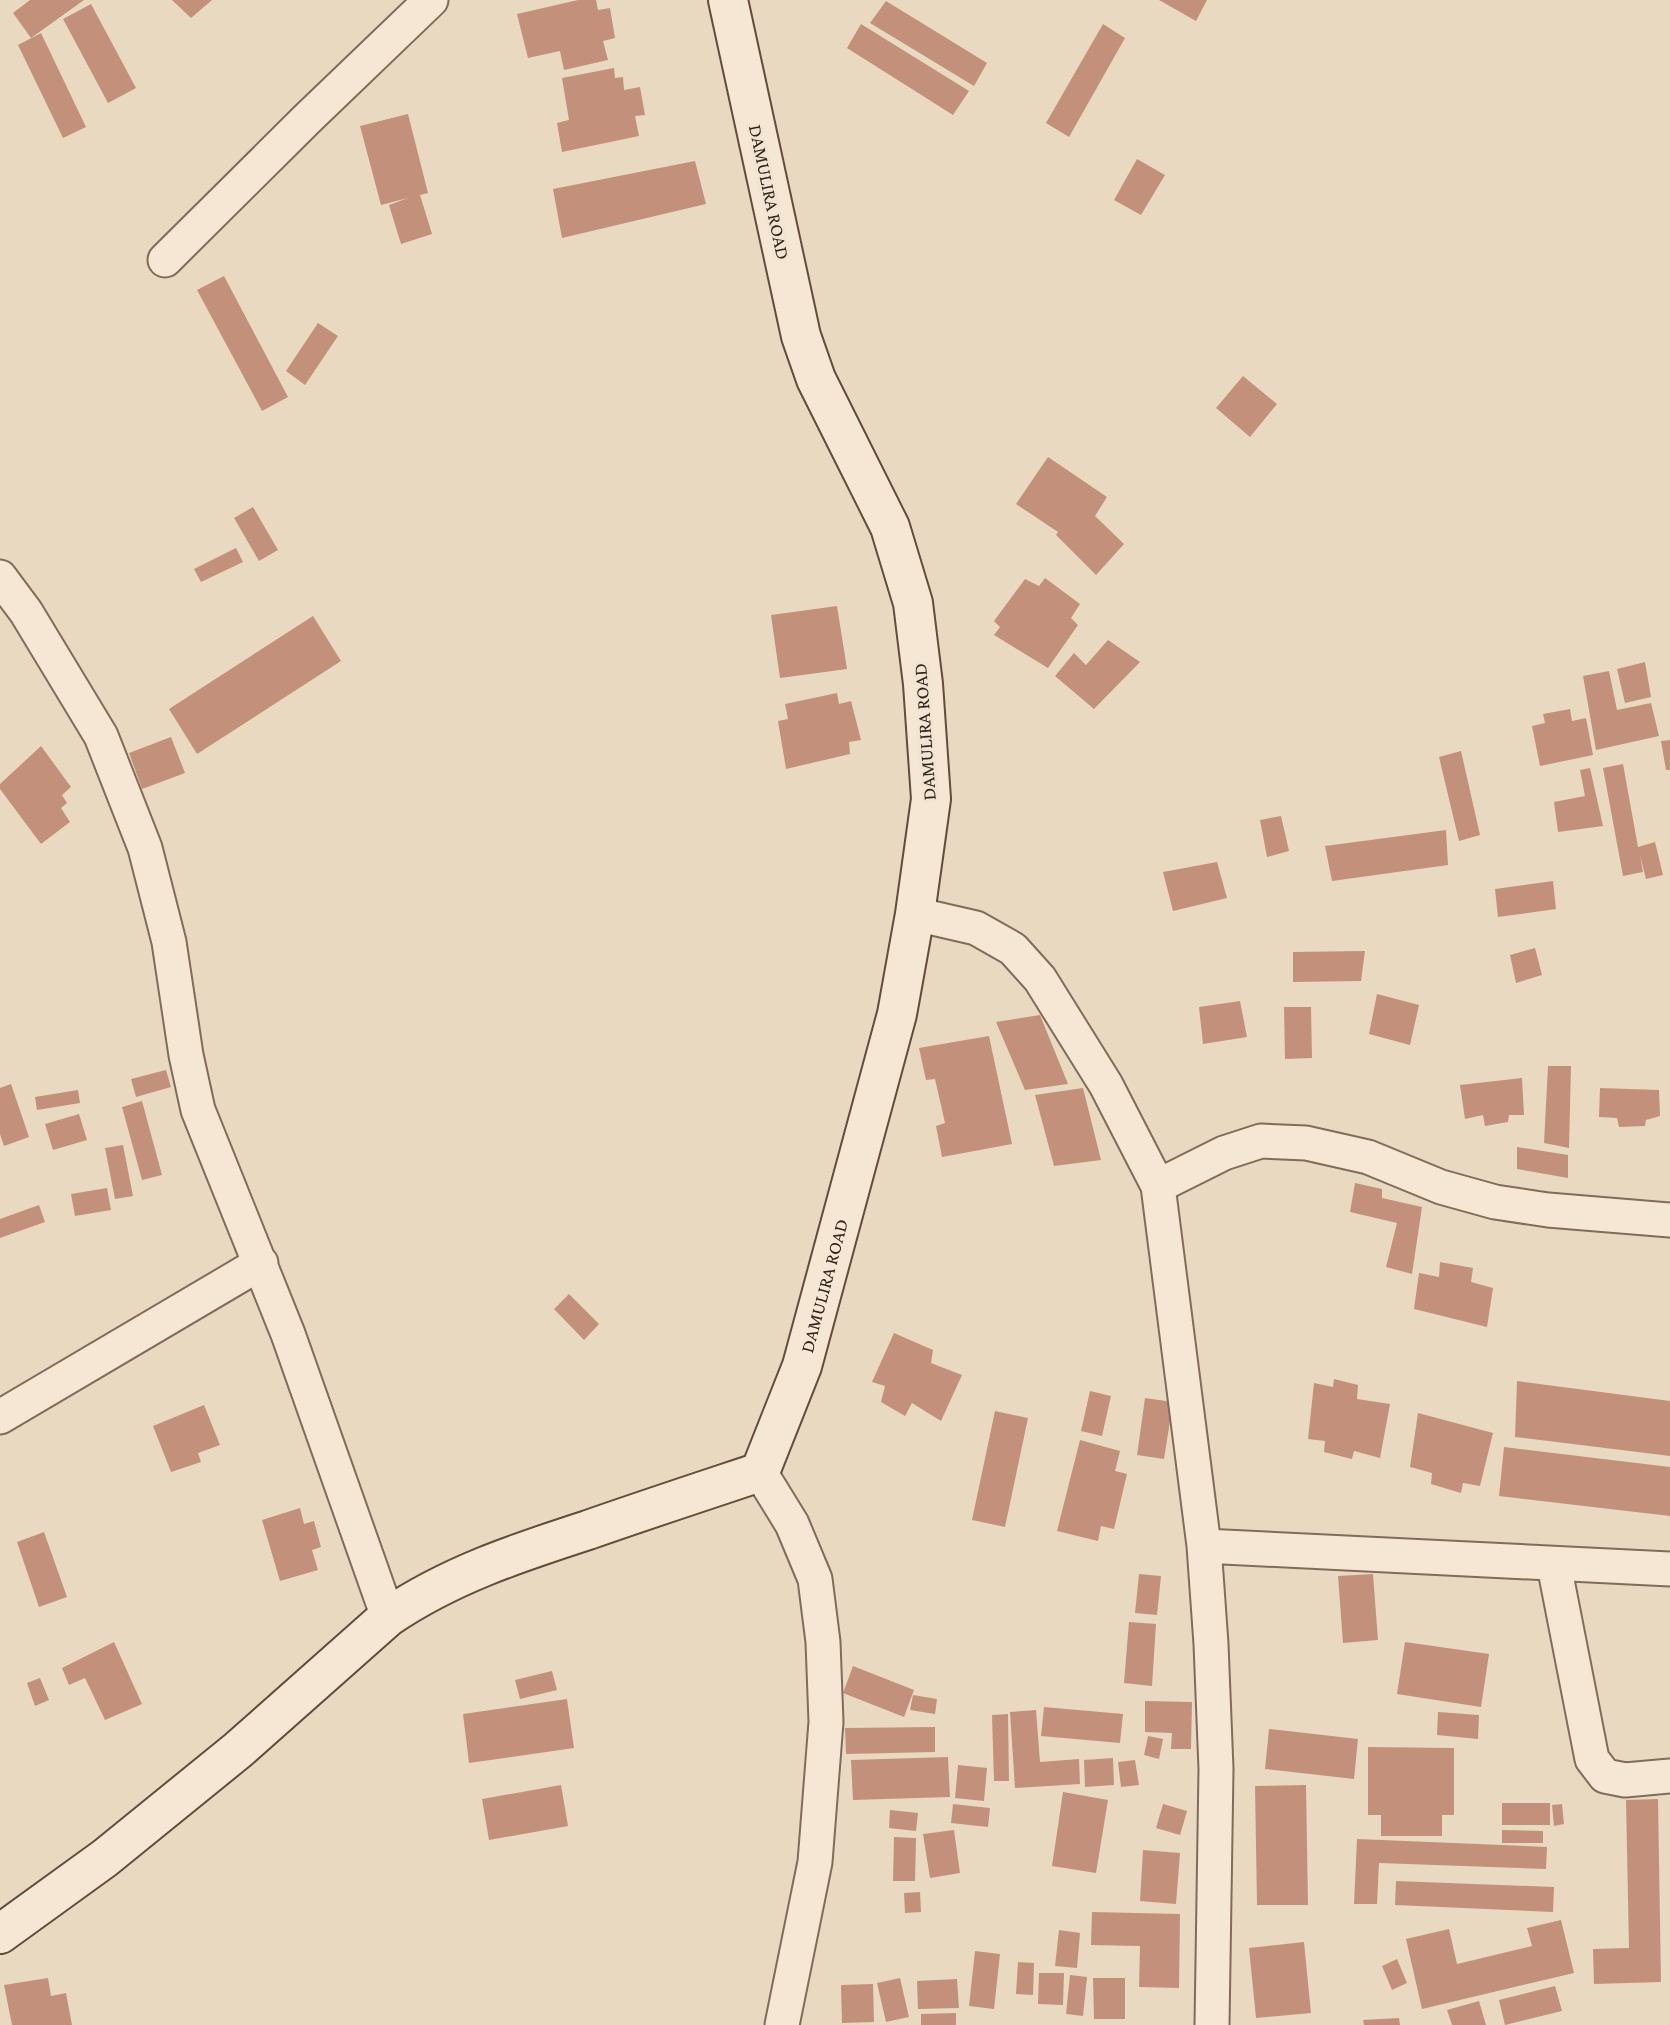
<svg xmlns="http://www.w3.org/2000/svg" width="1670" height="2025" viewBox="0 0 1670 2025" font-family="'Crimson Pro',serif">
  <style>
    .building { fill: #c3917b }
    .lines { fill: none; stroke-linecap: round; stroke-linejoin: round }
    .street-casing { stroke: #816b5b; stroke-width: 37 }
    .secondary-casing { stroke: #624c3e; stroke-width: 42 }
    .street { stroke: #f5e7d3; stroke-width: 33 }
    .secondary { stroke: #f5e7d3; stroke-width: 38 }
    .labels { text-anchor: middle; stroke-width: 6; stroke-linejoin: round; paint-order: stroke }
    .street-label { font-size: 19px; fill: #32251d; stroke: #f1e4d0 }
  </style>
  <rect width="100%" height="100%" fill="#e9d9c1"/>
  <path class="building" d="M 30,0 L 84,0 L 31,38 L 13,13 Z
    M 172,0 L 212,0 L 191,18 Z
    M 578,0 L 596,0 L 598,10 L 610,8 L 615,38 L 603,41 L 608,60 L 564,70 L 560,51 L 528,58 L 517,14 Z
    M 1159,0 L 1207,0 L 1196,21 Z
    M 886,1 L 987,63 L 974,86 L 870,23 Z
    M 91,4 L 136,88 L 108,103 L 63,19 Z
    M 861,24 L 969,91 L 953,115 L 847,48 Z
    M 1103,24 L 1125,38 L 1069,137 L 1046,123 Z
    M 41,33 L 86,127 L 63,138 L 18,45 Z
    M 614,68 L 615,78 L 623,77 L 624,90 L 640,87 L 645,115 L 635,116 L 639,136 L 562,152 L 557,123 L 569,120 L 562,78 Z
    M 408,114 L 428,193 L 420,195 L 432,234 L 401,244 L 389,205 L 408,198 L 381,205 L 360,126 Z
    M 1137,159 L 1165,175 L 1141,215 L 1114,200 Z
    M 695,161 L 706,204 L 562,238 L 553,189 Z
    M 224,276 L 288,397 L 262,411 L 197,290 Z
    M 318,323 L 338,336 L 305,385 L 286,371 Z
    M 1243,376 L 1277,404 L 1250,437 L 1216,408 Z
    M 1048,457 L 1107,497 L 1095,516 L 1124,544 L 1096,575 L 1056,535 L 1058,532 L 1016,504 Z
    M 253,507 L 278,550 L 259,561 L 234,518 Z
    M 236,548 L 243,562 L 201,582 L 194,569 Z
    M 1045,578 L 1080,604 L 1071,618 L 1078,625 L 1048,668 L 994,635 L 1000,627 L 994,621 L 1025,579 L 1039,586 Z
    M 837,606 L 847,669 L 780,678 L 771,615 Z
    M 313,616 L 341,661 L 197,754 L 169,709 Z
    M 1108,640 L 1140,662 L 1094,709 L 1055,676 L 1074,653 L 1086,665 Z
    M 1645,662 L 1651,697 L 1625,703 L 1617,669 Z
    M 1609,671 L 1617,710 L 1651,703 L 1659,736 L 1596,750 L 1583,676 Z
    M 837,693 L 839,704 L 851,701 L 861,740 L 849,742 L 850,754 L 786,769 L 778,721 L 788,719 L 785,704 Z
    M 1570,709 L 1572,721 L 1586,718 L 1593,755 L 1540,766 L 1532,726 L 1545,723 L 1543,714 Z
    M 171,737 L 185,773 L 142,789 L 129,753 Z
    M 1670,740 L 1670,770 L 1666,770 L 1661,741 Z
    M 41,746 L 71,787 L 62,795 L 67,803 L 61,808 L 70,822 L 41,844 L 0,789 L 0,784 Z
    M 1461,751 L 1480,835 L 1459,841 L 1439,757 Z
    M 1623,764 L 1638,847 L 1655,842 L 1663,875 L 1646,879 L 1640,855 L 1643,872 L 1623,876 L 1603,768 Z
    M 1590,768 L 1603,826 L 1558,832 L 1554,802 L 1585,796 L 1580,770 Z
    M 1281,816 L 1289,851 L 1267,857 L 1260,820 Z
    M 1446,830 L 1448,865 L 1332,881 L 1325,846 Z
    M 1217,862 L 1227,898 L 1173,911 L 1163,872 Z
    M 1553,881 L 1556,909 L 1498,917 L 1495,889 Z
    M 1535,948 L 1542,975 L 1516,983 L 1510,955 Z
    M 1365,951 L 1361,981 L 1293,982 L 1293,952 Z
    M 1377,994 L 1419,1005 L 1410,1045 L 1369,1034 Z
    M 1240,1001 L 1247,1037 L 1203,1044 L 1199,1007 Z
    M 1284,1007 L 1311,1007 L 1312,1058 L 1285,1059 Z
    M 1040,1015 L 1068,1084 L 1025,1090 L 996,1022 Z
    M 989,1036 L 1012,1144 L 942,1157 L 936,1126 L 945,1123 L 935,1079 L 926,1080 L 919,1048 Z
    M 1548,1066 L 1571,1066 L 1569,1148 L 1544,1143 Z
    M 166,1070 L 171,1087 L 136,1097 L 131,1079 Z
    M 1522,1078 L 1524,1115 L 1509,1115 L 1508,1122 L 1485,1126 L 1483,1115 L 1465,1119 L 1460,1085 Z
    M 11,1084 L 29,1137 L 4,1146 L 0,1134 L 0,1088 Z
    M 1083,1088 L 1101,1160 L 1054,1166 L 1035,1095 Z
    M 1600,1088 L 1659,1090 L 1660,1116 L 1646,1120 L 1645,1126 L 1619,1127 L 1617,1118 L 1599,1117 Z
    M 78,1090 L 80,1103 L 37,1110 L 35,1097 Z
    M 142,1101 L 162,1175 L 142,1180 L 122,1107 Z
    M 79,1114 L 87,1140 L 53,1150 L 45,1124 Z
    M 123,1145 L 133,1196 L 115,1199 L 105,1148 Z
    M 1517,1147 L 1568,1155 L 1568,1178 L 1517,1169 Z
    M 1355,1183 L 1382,1189 L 1382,1198 L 1422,1207 L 1412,1274 L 1386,1267 L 1397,1223 L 1350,1212 Z
    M 107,1188 L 111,1210 L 75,1216 L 71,1194 Z
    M 39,1205 L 45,1222 L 0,1238 L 0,1219 Z
    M 1440,1262 L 1473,1268 L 1471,1282 L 1493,1288 L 1487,1327 L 1414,1309 L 1419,1273 L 1439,1277 Z
    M 569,1294 L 599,1324 L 584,1340 L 554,1309 Z
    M 894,1333 L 933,1350 L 931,1363 L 962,1375 L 941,1421 L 912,1403 L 905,1416 L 881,1402 L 885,1386 L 872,1382 Z
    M 1334,1379 L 1358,1385 L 1357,1399 L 1390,1404 L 1380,1458 L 1354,1451 L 1352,1459 L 1324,1452 L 1325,1441 L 1308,1439 L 1314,1383 L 1333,1387 Z
    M 1517,1381 L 1670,1401 L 1670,1456 L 1515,1437 Z
    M 1090,1391 L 1111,1396 L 1102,1436 L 1081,1431 Z
    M 1145,1398 L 1173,1402 L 1164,1459 L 1137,1455 Z
    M 204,1405 L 220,1445 L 198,1453 L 201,1462 L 171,1472 L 153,1426 Z
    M 995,1411 L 1028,1418 L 1005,1527 L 972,1520 Z
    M 1418,1413 L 1493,1433 L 1480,1486 L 1463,1483 L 1461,1493 L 1431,1484 L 1432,1473 L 1410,1467 Z
    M 1080,1440 L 1120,1451 L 1115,1471 L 1127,1474 L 1114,1529 L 1101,1526 L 1098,1541 L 1057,1531 Z
    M 1504,1447 L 1670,1467 L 1670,1516 L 1499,1496 Z
    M 300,1508 L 304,1524 L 314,1521 L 321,1547 L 312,1550 L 318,1570 L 280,1581 L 262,1520 Z
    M 44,1532 L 67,1597 L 39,1607 L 17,1542 Z
    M 1139,1574 L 1161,1576 L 1157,1615 L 1135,1613 Z
    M 1373,1574 L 1378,1640 L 1343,1643 L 1338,1576 Z
    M 1129,1622 L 1156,1624 L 1152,1686 L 1124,1683 Z
    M 114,1642 L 142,1704 L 105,1720 L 85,1678 L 69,1685 L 62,1668 Z
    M 1405,1642 L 1489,1654 L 1481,1707 L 1397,1694 Z
    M 853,1666 L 914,1690 L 904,1717 L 843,1693 Z
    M 552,1671 L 557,1690 L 520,1699 L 515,1680 Z
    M 40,1678 L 49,1700 L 35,1706 L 27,1683 Z
    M 913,1695 L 937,1699 L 935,1714 L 910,1710 Z
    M 567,1699 L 574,1748 L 469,1763 L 463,1714 Z
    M 1145,1701 L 1192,1702 L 1191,1749 L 1171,1749 L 1172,1733 L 1145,1732 Z
    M 1044,1707 L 1123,1714 L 1120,1743 L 1041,1736 Z
    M 1036,1710 L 1040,1762 L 1079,1759 L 1080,1784 L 1015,1788 L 1010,1712 Z
    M 1438,1712 L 1479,1715 L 1478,1739 L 1437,1735 Z
    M 1008,1714 L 1009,1781 L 994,1781 L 992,1715 Z
    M 935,1727 L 935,1752 L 846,1754 L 845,1728 Z
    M 1269,1729 L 1358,1739 L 1354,1779 L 1265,1769 Z
    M 1148,1736 L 1163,1739 L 1159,1759 L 1144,1755 Z
    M 1368,1747 L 1454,1748 L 1454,1815 L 1442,1815 L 1442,1836 L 1381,1836 L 1381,1815 L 1368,1815 Z
    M 948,1757 L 950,1797 L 853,1800 L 851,1760 Z
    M 1113,1758 L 1114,1785 L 1085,1787 L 1084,1760 Z
    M 1135,1760 L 1139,1785 L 1121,1787 L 1118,1762 Z
    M 958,1765 L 987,1768 L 984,1801 L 955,1798 Z
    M 561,1785 L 568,1826 L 489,1840 L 482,1799 Z
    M 1306,1785 L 1308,1905 L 1257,1905 L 1255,1786 Z
    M 1063,1792 L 1108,1800 L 1096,1873 L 1052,1866 Z
    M 1658,1799 L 1661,1982 L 1594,1984 L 1593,1949 L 1629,1948 L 1626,1800 Z
    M 1502,1803 L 1550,1803 L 1550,1825 L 1502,1825 Z
    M 953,1804 L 990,1808 L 988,1827 L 951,1823 Z
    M 1163,1804 L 1187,1811 L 1180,1835 L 1156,1828 Z
    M 1562,1804 L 1564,1824 L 1554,1826 L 1552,1805 Z
    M 890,1810 L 918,1813 L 916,1831 L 889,1828 Z
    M 954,1830 L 960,1873 L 930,1878 L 923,1834 Z
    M 1502,1830 L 1543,1831 L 1543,1843 L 1502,1843 Z
    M 894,1837 L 916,1838 L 915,1881 L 893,1881 Z
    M 1357,1839 L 1547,1847 L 1546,1869 L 1379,1863 L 1377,1904 L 1354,1904 Z
    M 1143,1850 L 1180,1853 L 1176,1904 L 1140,1901 Z
    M 1396,1881 L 1554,1887 L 1553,1912 L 1395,1905 Z
    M 920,1892 L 921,1912 L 905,1913 L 904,1893 Z
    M 1092,1912 L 1180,1914 L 1179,1988 L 1139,1987 L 1140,1946 L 1091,1945 Z
    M 1561,1920 L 1574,1973 L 1422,2009 L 1406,1939 L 1449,1929 L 1457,1964 L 1532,1946 L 1527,1928 Z
    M 1059,1930 L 1080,1933 L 1077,1968 L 1055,1966 Z
    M 1304,1942 L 1311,2013 L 1256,2018 L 1249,1948 Z
    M 975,1951 L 1000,1954 L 994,2009 L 969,2006 Z
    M 1397,1959 L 1407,1983 L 1392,1990 L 1382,1966 Z
    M 1018,1962 L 1034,1963 L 1033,1995 L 1016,1994 Z
    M 1039,1973 L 1064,1973 L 1063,2005 L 1038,2004 Z
    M 1070,1975 L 1087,1977 L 1083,2016 L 1066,2014 Z
    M 48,1978 L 51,1996 L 66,1993 L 72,2025 L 12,2025 L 4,1985 Z
    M 900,1978 L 909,2017 L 886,2022 L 877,1983 Z
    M 1093,1978 L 1125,1978 L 1125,2019 L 1094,2019 Z
    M 957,1979 L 959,2008 L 918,2009 L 917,1981 Z
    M 873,1984 L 874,2022 L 842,2023 L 841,1985 Z
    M 1555,1986 L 1562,2011 L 1505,2025 L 1499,2000 Z
    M 1479,2001 L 1486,2025 L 1452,2025 L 1447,2010 Z
    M 956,2013 L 956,2025 L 921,2025 L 921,2014 Z
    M 1399,2018 L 1400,2025 L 1364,2025 L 1363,2020 Z"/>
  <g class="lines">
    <defs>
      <path id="street" d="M 165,260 L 307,119 L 431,0
        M 0,577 L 26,612 L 101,736 L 145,848 L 169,942 L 186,1055 L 198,1110 L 288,1334 L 388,1617
        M 915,914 L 976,928 L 1013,949 L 1040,979 L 1106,1085 L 1158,1186 L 1204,1546 L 1211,1644 L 1216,1769 L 1212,2025
        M 1158,1186 L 1224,1153 L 1261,1141 L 1306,1143 L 1368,1157 L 1441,1187 L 1495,1202 L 1548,1210 L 1670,1220
        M 0,1417 L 261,1263
        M 760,1472 L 792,1524 L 815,1579 L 823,1642 L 826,1722 L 815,1862 L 782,2025
        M 1204,1546 L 1670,1569
        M 1554,1565 L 1592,1759 L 1605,1776 L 1625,1780 L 1670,1776"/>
      <g id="secondary">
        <path id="s1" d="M 0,1934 L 105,1858 L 238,1750 L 388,1617 C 450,1575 517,1553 588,1530 C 645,1510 703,1491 760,1472 L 802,1366 L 897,1014 L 915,914 L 931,799 L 923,684 L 913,603 L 890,527 L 816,379 L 801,336 L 728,0"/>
      </g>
    </defs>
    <use href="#street" class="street-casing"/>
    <use href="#secondary" class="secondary-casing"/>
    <use href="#street" class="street"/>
    <use href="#secondary" class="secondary"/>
  </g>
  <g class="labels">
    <g class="street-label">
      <text transform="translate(770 192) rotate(78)" y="7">DAMULIRA ROAD</text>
      <text transform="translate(924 732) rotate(-94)" y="7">DAMULIRA ROAD</text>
      <text dy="7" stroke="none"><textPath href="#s1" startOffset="1099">DAMULIRA ROAD</textPath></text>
    </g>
  </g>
</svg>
